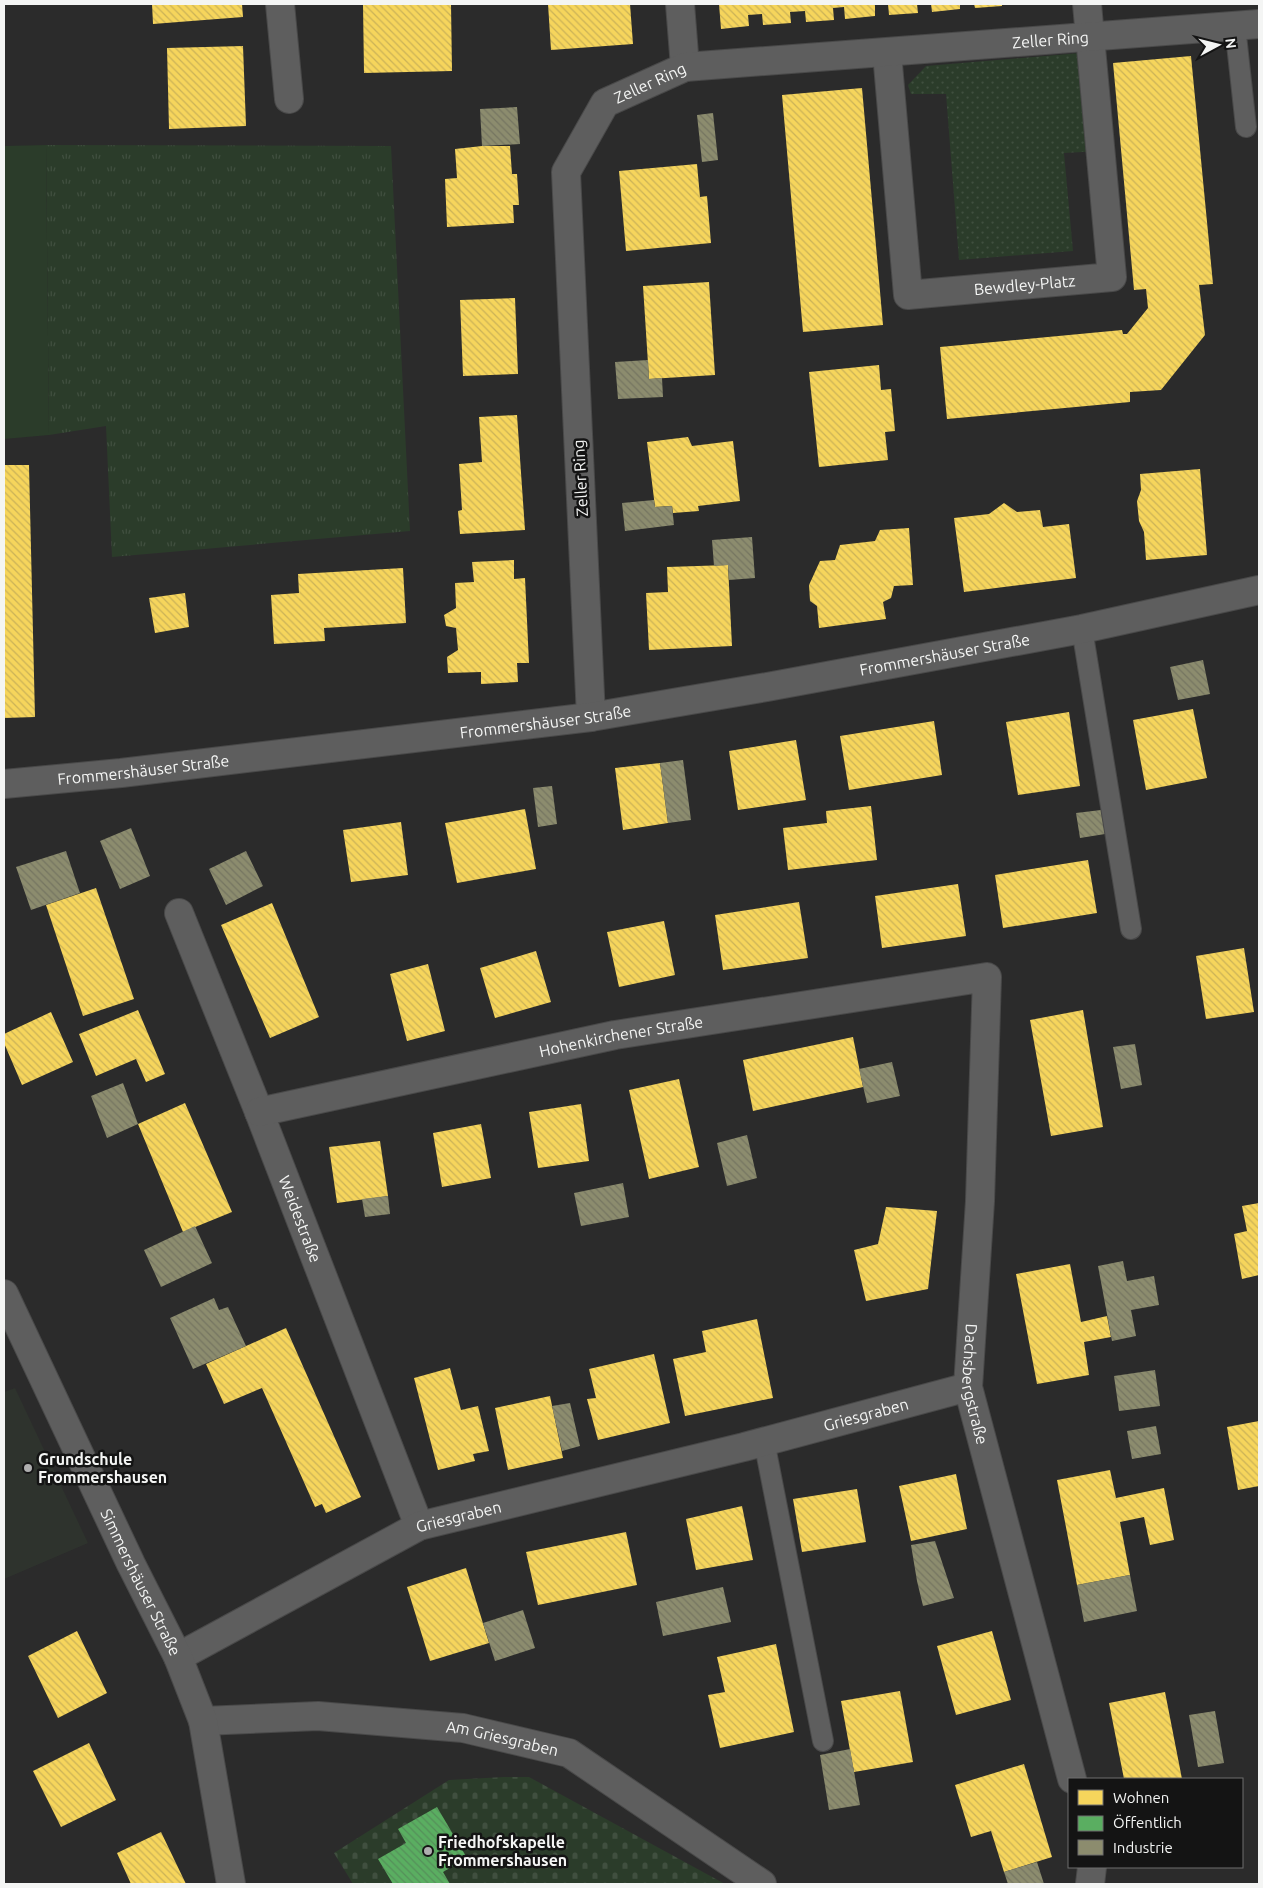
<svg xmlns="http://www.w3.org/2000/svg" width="1263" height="1888" viewBox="0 0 1263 1888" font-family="Ubuntu,sans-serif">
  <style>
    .built { fill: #2e332d }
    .grass { fill: url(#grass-tufts) }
    .cemetery { fill: url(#cemetery-stones) }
    .park { fill: url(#park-dots) }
    .garden { fill: #2b3c2a }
    .homes { fill: url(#homes-back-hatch) }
    .public { fill: url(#public-back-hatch) }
    .industry { fill: url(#industry-back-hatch) }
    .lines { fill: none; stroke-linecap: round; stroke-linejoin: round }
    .lane-casing { stroke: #494949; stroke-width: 22 }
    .street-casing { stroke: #494949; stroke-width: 30 }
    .secondary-casing { stroke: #494949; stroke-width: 30 }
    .lane { stroke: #5e5e5e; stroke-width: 20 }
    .street { stroke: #5e5e5e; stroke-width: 28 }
    .secondary { stroke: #5e5e5e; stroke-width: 28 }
    .poi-dot { fill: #aeaeae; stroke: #141414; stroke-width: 2 }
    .labels { text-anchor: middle; stroke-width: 5; stroke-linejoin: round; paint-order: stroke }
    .street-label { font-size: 16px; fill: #f4f5f4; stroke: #141414 }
    .poi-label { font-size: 16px; font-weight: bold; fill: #f4f5f4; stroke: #141414; text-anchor: start }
  </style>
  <defs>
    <pattern id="grass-tufts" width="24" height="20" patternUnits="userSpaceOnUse" patternTransform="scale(1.25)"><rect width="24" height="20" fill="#2b3c2a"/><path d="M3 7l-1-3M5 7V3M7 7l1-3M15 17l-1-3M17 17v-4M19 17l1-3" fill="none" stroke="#404f3f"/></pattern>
    <pattern id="cemetery-stones" width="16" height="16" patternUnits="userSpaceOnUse" patternTransform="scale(1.25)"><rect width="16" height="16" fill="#2b3c2a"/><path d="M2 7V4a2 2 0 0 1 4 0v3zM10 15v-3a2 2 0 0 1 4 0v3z" fill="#404f3f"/></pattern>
    <pattern id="park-dots" width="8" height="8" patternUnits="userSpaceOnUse" patternTransform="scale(1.25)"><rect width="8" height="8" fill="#2b3c2a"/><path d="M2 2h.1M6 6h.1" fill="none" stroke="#404f3f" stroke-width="1.8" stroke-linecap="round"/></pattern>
    <pattern id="homes-back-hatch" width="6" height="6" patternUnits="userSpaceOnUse" patternTransform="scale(1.25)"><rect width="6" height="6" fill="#f6d55c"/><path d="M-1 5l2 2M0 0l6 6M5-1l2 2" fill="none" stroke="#cbb257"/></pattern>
    <pattern id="public-back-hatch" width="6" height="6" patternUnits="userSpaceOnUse" patternTransform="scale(1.25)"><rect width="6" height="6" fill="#5aae61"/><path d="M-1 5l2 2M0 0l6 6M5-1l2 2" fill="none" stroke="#55905a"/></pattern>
    <pattern id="industry-back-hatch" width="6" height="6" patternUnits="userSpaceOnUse" patternTransform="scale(1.25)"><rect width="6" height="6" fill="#8c8c6e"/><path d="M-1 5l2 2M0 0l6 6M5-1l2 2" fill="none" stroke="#757561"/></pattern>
  </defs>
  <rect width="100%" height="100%" fill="#2b2b2b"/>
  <path class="built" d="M 15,1388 L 88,1543 L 4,1579 L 4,1392 Z"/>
  <path class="grass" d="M 46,145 L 391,146 L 410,531 L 112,557 L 106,426 L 49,435 Z"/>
  <path class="cemetery" d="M 504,1777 L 529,1777 L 725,1884 L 353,1884 L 334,1853 L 449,1780 Z"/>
  <path class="park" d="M 1092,52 L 1101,151 L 1064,153 L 1073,251 L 959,260 L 946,94 L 911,94 L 908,85 L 926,66 Z"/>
  <path class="garden" d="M 46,145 L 49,435 L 4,439 L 4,146 Z"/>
  <path class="homes" d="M 152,4 L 242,4 L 243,17 L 153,24 Z
    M 363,4 L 451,4 L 452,71 L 364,73 Z
    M 548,4 L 630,4 L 633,44 L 551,50 Z
    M 719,4 L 875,4 L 875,16 L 845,19 L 844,7 L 833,8 L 834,20 L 806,22 L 805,11 L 790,12 L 791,23 L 763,25 L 762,14 L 748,15 L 749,26 L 721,29 Z
    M 888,4 L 917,4 L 918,13 L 889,15 Z
    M 931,4 L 960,4 L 960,9 L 932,12 Z
    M 974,4 L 1002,4 L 1002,6 L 975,8 Z
    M 243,46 L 246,126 L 169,129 L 167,48 Z
    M 1191,56 L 1213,284 L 1199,285 L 1205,335 L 1161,390 L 1130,392 L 1130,402 L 947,419 L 940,347 L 1122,330 L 1123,334 L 1127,334 L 1148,308 L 1146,289 L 1134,290 L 1113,63 Z
    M 862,88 L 883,325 L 803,332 L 782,95 Z
    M 482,146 L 510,146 L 512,174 L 517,174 L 519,205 L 513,205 L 514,223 L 447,227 L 445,179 L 457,178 L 455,149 Z
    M 697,164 L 700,197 L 707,196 L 711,243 L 626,251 L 619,171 Z
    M 709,282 L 715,375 L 649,379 L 643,286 Z
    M 515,298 L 518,374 L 463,376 L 460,300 Z
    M 879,365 L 881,390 L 891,389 L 895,431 L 885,432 L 888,460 L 819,467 L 809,372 Z
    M 517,415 L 525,530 L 460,534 L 458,511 L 462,510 L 459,464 L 482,462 L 479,417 Z
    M 688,437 L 692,446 L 733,441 L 740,501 L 698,506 L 699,511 L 673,513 L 672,506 L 655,507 L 647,442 Z
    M 4,465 L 29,465 L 35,717 L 4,718 Z
    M 1200,469 L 1207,555 L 1146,560 L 1144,532 L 1139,521 L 1137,501 L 1141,490 L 1140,474 Z
    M 1004,503 L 1017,512 L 1040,510 L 1043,527 L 1069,524 L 1076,578 L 964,592 L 954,518 L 989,514 Z
    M 909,528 L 913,585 L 894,586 L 891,598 L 883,602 L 886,619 L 819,628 L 817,606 L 810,601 L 809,585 L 820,561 L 835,560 L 840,545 L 875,541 L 880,530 Z
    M 514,560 L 514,579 L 525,578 L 529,663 L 517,663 L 518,682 L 481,684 L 481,672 L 448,673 L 447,657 L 458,650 L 456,628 L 446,626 L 444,615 L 456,608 L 455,583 L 474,582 L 472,562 Z
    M 728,565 L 732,646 L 649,650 L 646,593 L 668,592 L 667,567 Z
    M 403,568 L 406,623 L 324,628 L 325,641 L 274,644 L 271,595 L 299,593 L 298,574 Z
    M 185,593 L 189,627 L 155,633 L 149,598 Z
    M 1193,709 L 1207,778 L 1146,790 L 1133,720 Z
    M 1069,712 L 1080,786 L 1018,795 L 1006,722 Z
    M 934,721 L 942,775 L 849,790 L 840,736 Z
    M 796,740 L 806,800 L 738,810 L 729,751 Z
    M 660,763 L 668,823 L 623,830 L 615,768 Z
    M 871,806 L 877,860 L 788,870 L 783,828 L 827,823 L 826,811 Z
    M 525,809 L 536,869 L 457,883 L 445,823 Z
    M 401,822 L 408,875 L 351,882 L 343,830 Z
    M 1088,860 L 1097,913 L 1003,928 L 995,875 Z
    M 958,884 L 966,936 L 882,948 L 875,896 Z
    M 96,888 L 134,999 L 83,1016 L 46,905 Z
    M 799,902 L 808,958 L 723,970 L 715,915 Z
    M 272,903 L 319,1017 L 270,1038 L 221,925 Z
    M 664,921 L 675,975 L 619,987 L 607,932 Z
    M 1244,948 L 1254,1012 L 1206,1019 L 1196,956 Z
    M 536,951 L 551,1002 L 495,1018 L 480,968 Z
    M 428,964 L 445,1031 L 407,1041 L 390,974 Z
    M 138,1010 L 165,1074 L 146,1082 L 136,1059 L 96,1076 L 79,1034 Z
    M 1083,1010 L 1103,1127 L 1051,1136 L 1030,1020 Z
    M 51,1012 L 73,1062 L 22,1085 L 4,1043 L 4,1034 Z
    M 853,1037 L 863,1087 L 753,1111 L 743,1060 Z
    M 679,1079 L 699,1167 L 649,1179 L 629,1090 Z
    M 185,1103 L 232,1212 L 183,1232 L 138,1124 Z
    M 581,1104 L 589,1161 L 538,1168 L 529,1112 Z
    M 481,1124 L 491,1178 L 442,1187 L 433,1133 Z
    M 380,1141 L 388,1196 L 337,1203 L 329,1147 Z
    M 1259,1203 L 1259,1275 L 1242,1279 L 1234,1234 L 1247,1231 L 1242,1206 Z
    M 886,1207 L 937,1211 L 928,1289 L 866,1301 L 854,1250 L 878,1244 Z
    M 1070,1264 L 1081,1322 L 1107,1316 L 1111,1337 L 1084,1342 L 1089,1375 L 1037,1384 L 1016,1274 Z
    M 757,1319 L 773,1398 L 685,1416 L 673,1359 L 706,1352 L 702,1331 Z
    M 286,1328 L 361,1497 L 326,1513 L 322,1504 L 315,1507 L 262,1388 L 224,1404 L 206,1364 Z
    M 654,1354 L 670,1423 L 598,1440 L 587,1399 L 596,1398 L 589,1369 Z
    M 450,1368 L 461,1410 L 478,1406 L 489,1451 L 473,1454 L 475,1461 L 438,1470 L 414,1378 Z
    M 550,1396 L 563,1458 L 508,1470 L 495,1408 Z
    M 1259,1421 L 1259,1486 L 1238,1490 L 1227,1427 Z
    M 1110,1470 L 1116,1498 L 1164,1488 L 1174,1540 L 1150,1545 L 1144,1517 L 1120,1522 L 1130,1575 L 1077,1585 L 1057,1480 Z
    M 956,1474 L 967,1529 L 911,1541 L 899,1486 Z
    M 857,1489 L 866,1542 L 802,1552 L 793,1499 Z
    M 742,1506 L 753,1560 L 696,1570 L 686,1519 Z
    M 626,1532 L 637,1585 L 538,1605 L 526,1552 Z
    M 466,1568 L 489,1643 L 430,1661 L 407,1587 Z
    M 77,1631 L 107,1693 L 58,1718 L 28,1656 Z
    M 992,1631 L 1011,1700 L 956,1715 L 937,1646 Z
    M 776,1644 L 794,1732 L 720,1748 L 708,1695 L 725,1692 L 717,1657 Z
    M 900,1691 L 913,1762 L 854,1772 L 841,1701 Z
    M 1165,1692 L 1182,1779 L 1124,1779 L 1109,1703 Z
    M 89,1743 L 116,1800 L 61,1827 L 33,1771 Z
    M 1024,1764 L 1052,1857 L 1004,1872 L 991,1831 L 971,1837 L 955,1785 Z
    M 161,1832 L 186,1884 L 131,1884 L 117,1853 Z"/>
  <path class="public" d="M 437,1807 L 467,1858 L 443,1872 L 450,1884 L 393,1884 L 378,1859 L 406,1843 L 398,1829 Z"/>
  <path class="industry" d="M 517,107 L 520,144 L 482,146 L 480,109 Z
    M 713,113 L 718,160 L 702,162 L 697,115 Z
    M 648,360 L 649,379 L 662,378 L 663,397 L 618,399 L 615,362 Z
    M 654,500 L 655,507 L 672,506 L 674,525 L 625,531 L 622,503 Z
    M 752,537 L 755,578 L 729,580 L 728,565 L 714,566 L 712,540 Z
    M 1203,660 L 1210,694 L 1178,700 L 1170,667 Z
    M 683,760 L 691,820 L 668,823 L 660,763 Z
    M 552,786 L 557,824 L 538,827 L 533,788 Z
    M 1101,810 L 1105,834 L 1080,838 L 1076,813 Z
    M 131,828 L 150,876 L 120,889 L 100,841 Z
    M 66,851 L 80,893 L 31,910 L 16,867 Z
    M 246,851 L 263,886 L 226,905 L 209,869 Z
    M 1135,1044 L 1142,1085 L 1121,1089 L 1113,1047 Z
    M 892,1062 L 900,1096 L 867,1103 L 859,1069 Z
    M 123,1083 L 138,1124 L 107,1138 L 91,1096 Z
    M 747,1135 L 757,1178 L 727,1186 L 717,1143 Z
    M 623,1183 L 629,1217 L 581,1226 L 574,1193 Z
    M 388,1196 L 390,1214 L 365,1217 L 362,1199 Z
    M 195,1226 L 212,1263 L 161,1287 L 144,1250 Z
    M 1123,1261 L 1127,1281 L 1154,1276 L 1159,1305 L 1131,1310 L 1136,1336 L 1112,1341 L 1098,1266 Z
    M 214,1298 L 219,1310 L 228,1307 L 246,1346 L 193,1369 L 170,1318 Z
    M 1155,1370 L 1160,1406 L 1119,1411 L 1114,1376 Z
    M 570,1403 L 580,1446 L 562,1451 L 552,1406 Z
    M 1156,1426 L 1161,1454 L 1132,1459 L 1127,1431 Z
    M 935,1541 L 954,1598 L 923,1606 L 917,1581 L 911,1545 Z
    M 1130,1575 L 1137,1611 L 1084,1622 L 1077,1585 Z
    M 723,1587 L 731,1622 L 663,1636 L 656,1602 Z
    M 523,1610 L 535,1648 L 495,1661 L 483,1623 Z
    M 1215,1711 L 1224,1763 L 1198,1767 L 1189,1715 Z
    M 850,1749 L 860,1805 L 829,1810 L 820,1755 Z
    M 1037,1862 L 1044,1884 L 1008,1884 L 1004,1872 Z"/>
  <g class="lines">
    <defs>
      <path id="lane" d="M 1235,26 L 1246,127
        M 1082,629 L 1131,929
        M 764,1441 L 823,1741"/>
      <g id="street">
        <path d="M 280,4 L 289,99"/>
        <path d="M 680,4 L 685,67"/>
        <path id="s1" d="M 887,53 L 908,295 L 1112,277 L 1087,4"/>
        <path id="s2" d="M 591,717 L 566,172 L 605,103 L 685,67 L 1259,24"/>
        <path id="s3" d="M 4,784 L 121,773 L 591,717 L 767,687 L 1082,629 L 1259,590"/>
        <path id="s4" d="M 179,913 L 259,1112 L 419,1526"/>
        <path id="s5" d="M 259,1112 L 615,1035 L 987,977 L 980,1201 L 968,1387 L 1072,1779"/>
        <path id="s6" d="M 178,1657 L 419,1526 L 744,1447 L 968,1387"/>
        <path id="s7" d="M 203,1721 L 318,1716 L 463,1728 L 569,1753 L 762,1884"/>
        <path d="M 1090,1884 L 1092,1867"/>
      </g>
      <g id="secondary">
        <path id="s8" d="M 4,1294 L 131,1564 L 178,1657 L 203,1721 L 231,1884"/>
      </g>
    </defs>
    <use href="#lane" class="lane-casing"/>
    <use href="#street" class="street-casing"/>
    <use href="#secondary" class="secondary-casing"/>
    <use href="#lane" class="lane"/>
    <use href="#street" class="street"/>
    <use href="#secondary" class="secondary"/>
  </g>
  <g class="poi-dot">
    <circle cx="28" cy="1468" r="5"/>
    <circle cx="428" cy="1851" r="5"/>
  </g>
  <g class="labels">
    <g class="street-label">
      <text dy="6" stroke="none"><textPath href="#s2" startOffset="1079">Zeller Ring</textPath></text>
      <text dy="6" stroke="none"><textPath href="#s2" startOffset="674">Zeller Ring</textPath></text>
      <text dy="6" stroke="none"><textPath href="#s1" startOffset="360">Bewdley-Platz</textPath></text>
      <text transform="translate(580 478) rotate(-93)" y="6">Zeller Ring</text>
      <text dy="6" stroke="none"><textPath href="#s3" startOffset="950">Frommershäuser Straße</textPath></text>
      <text dy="6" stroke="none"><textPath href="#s3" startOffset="545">Frommershäuser Straße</textPath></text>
      <text dy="6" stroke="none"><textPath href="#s3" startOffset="140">Frommershäuser Straße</textPath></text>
      <text dy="6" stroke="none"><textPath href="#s5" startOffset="370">Hohenkirchener Straße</textPath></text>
      <text dy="6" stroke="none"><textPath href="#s4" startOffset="329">Weidestraße</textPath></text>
      <text dy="6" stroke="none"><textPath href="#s5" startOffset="1149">Dachsbergstraße</textPath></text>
      <text dy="6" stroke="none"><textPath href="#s6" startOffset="735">Griesgraben</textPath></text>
      <text dy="6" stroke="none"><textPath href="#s6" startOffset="315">Griesgraben</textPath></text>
      <text dy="6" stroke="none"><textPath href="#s8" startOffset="319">Simmershäuser Straße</textPath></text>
      <text dy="6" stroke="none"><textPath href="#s7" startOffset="301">Am Griesgraben</textPath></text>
    </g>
    <g class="poi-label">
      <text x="38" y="1465">Grundschule<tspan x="38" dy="18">Frommershausen</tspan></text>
      <text x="438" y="1848">Friedhofskapelle<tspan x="438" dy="18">Frommershausen</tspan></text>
    </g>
  </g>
  <rect width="1263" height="1888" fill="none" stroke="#f4f5f4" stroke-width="10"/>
  <rect x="1068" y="1778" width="175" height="90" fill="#141414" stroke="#6e6e6e"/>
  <rect x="1078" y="1790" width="25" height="15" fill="#f6d55c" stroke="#6e6e6e"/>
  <text x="1113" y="1803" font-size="15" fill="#f4f5f4">Wohnen</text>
  <rect x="1078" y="1816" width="25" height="15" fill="#5aae61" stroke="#6e6e6e"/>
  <text x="1113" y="1828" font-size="15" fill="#f4f5f4">Öffentlich</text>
  <rect x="1078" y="1840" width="25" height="15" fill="#8c8c6e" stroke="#6e6e6e"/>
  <text x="1113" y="1853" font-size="15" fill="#f4f5f4">Industrie</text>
  <g transform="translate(1218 45) rotate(83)" stroke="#141414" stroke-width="4" paint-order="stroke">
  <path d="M0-4L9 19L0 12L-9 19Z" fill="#f4f5f4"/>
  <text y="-8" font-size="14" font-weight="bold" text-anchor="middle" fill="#f4f5f4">N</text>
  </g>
</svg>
